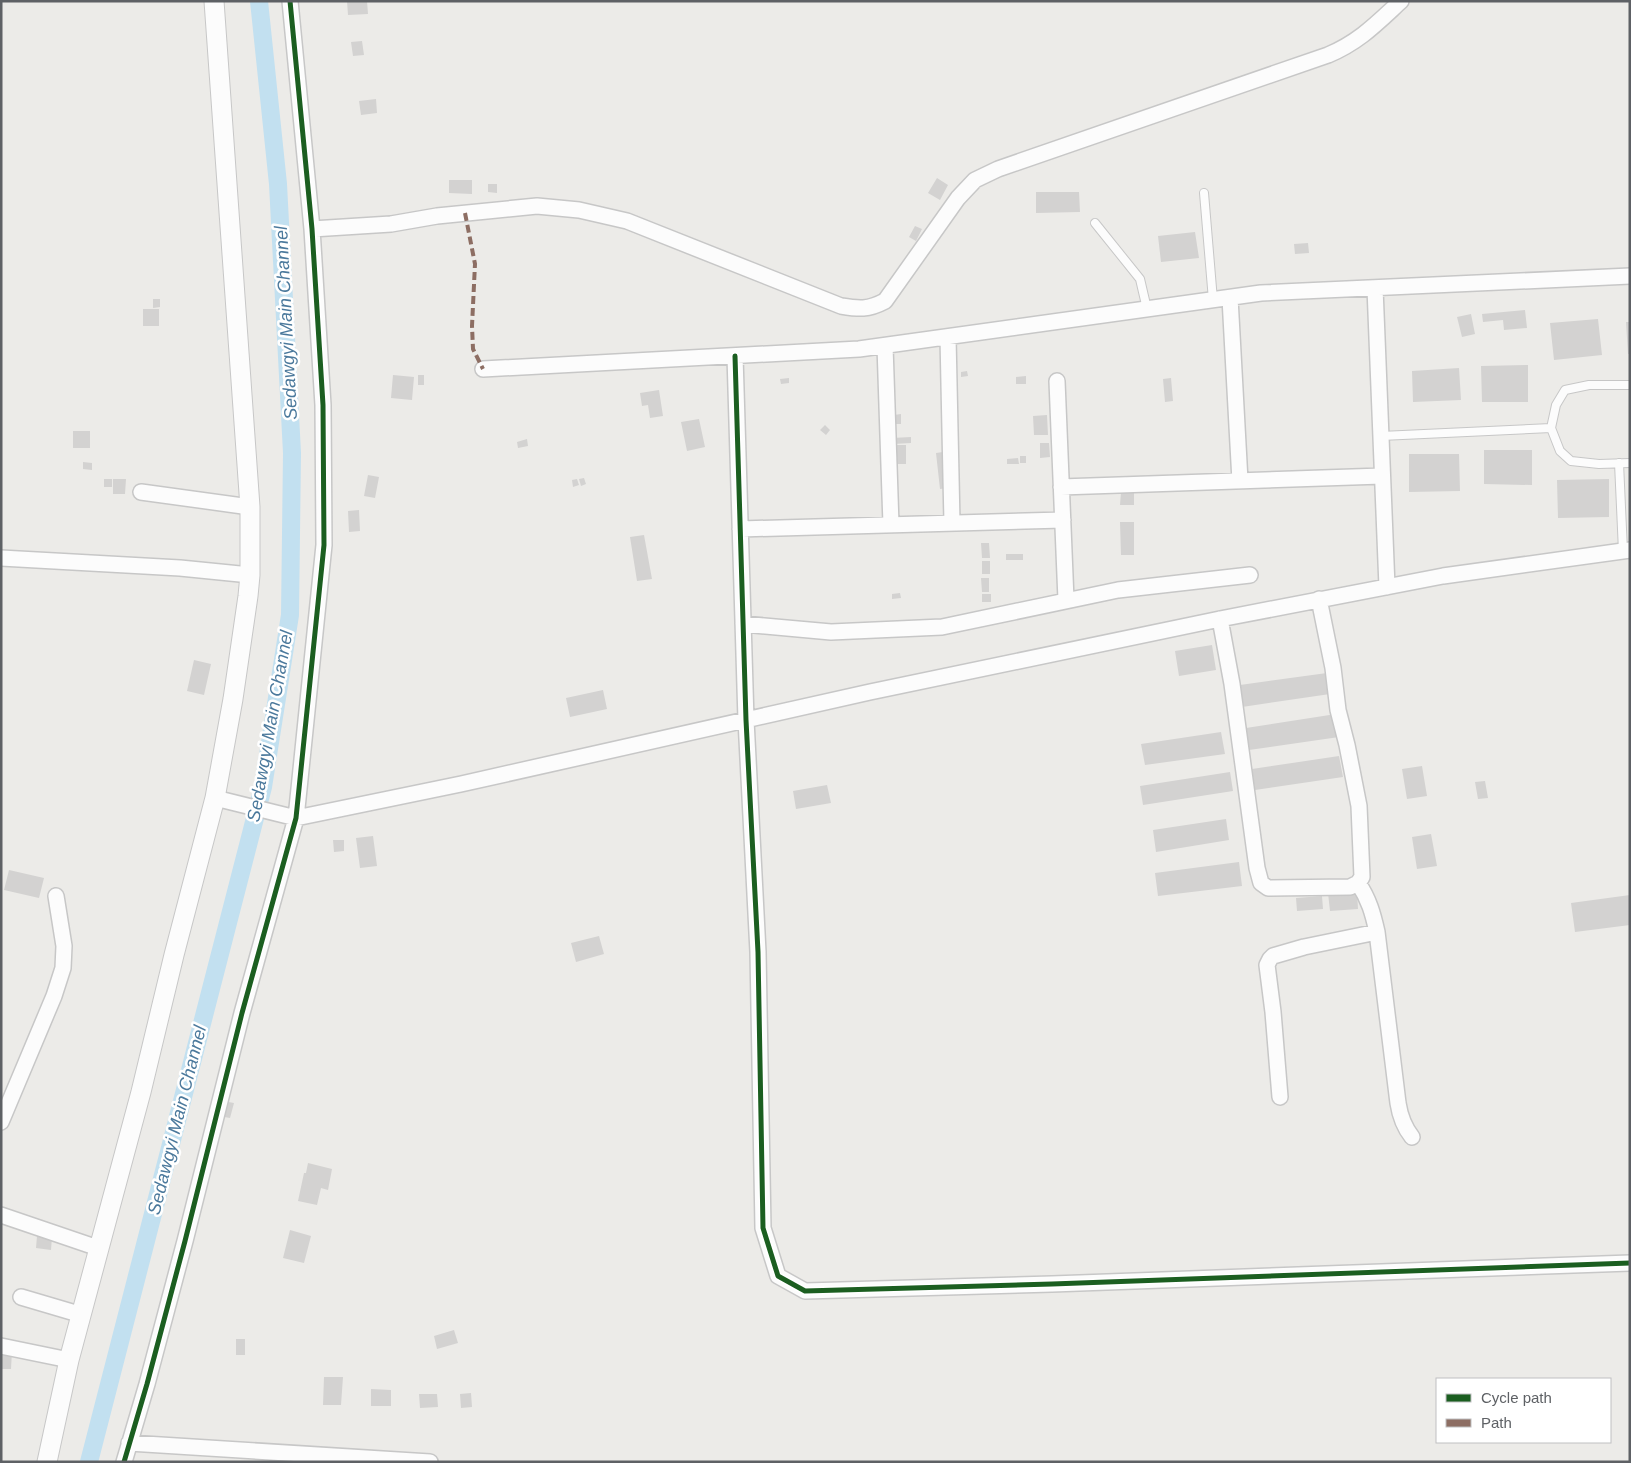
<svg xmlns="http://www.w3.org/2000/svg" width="1631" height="1463" viewBox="0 0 1631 1463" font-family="Helvetica,sans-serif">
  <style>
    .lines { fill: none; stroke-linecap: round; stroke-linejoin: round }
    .canal { stroke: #c2e0f0; stroke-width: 18 }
    .building { fill: #d3d2d1 }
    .service-casing { stroke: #c7c7c7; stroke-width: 10 }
    .minor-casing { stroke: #c7c7c7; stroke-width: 18 }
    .tertiary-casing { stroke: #c7c7c7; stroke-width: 21 }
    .service { stroke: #fcfcfc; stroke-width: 8 }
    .minor { stroke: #fcfcfc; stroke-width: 15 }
    .tertiary { stroke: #fcfcfc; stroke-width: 19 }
    .quiet { stroke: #8d6e63; stroke-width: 4; stroke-dasharray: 8 4; stroke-linecap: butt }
    .cycleway-casing { stroke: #fff; stroke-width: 8 }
    .cycleway { stroke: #1b5e20; stroke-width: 5 }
    .labels { text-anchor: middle; stroke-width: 5; stroke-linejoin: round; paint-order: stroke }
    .water-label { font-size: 18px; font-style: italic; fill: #4b799c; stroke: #fff }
  </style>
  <rect width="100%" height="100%" fill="#ecebe8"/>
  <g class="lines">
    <path class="canal" d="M 89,1462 L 263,787 L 290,615 L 292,453 L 278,184 L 259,1"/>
  </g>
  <path class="building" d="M 347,1 L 367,1 L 368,14 L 348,15 Z
    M 362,41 L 364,55 L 353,56 L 351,42 Z
    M 376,99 L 377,113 L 361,115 L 359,101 Z
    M 937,178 L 948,185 L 940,200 L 928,193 Z
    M 449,180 L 472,180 L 472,194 L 449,193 Z
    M 488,184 L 497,184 L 497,193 L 488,192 Z
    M 1036,192 L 1079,192 L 1080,212 L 1036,213 Z
    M 915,226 L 922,229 L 916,241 L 909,237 Z
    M 1195,232 L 1199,258 L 1161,262 L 1158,236 Z
    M 1308,243 L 1309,253 L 1295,254 L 1294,244 Z
    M 153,299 L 160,299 L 160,307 L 153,308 Z
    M 143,309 L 159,309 L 159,326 L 143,326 Z
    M 1525,310 L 1527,328 L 1504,330 L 1503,320 L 1483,322 L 1482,314 Z
    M 1471,314 L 1475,334 L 1462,337 L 1457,317 Z
    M 1598,319 L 1602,355 L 1554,360 L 1550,323 Z
    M 1626,322 L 1630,322 L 1630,354 L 1628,354 Z
    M 1528,365 L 1528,402 L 1482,402 L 1481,366 Z
    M 1459,368 L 1461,400 L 1413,402 L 1412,371 Z
    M 967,371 L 968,376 L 961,377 L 961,372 Z
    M 393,375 L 414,377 L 412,400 L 391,398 Z
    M 418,375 L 424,375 L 424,385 L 418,385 Z
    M 1026,376 L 1026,384 L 1016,384 L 1016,377 Z
    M 789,378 L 789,383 L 781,384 L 780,379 Z
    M 1171,378 L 1173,401 L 1165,402 L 1163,379 Z
    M 659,390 L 663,416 L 650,418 L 648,405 L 642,406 L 640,393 Z
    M 901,414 L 901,424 L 895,424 L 894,415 Z
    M 1047,415 L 1048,435 L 1034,435 L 1033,416 Z
    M 699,419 L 705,447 L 687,451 L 681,422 Z
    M 825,425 L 830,430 L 826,435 L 820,430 Z
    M 73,431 L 90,431 L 90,448 L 73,448 Z
    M 911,437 L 911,443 L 893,444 L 892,438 Z
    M 527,439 L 528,446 L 518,448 L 517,442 Z
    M 1040,443 L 1049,443 L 1050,457 L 1040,458 Z
    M 892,445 L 906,445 L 906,464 L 894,464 Z
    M 1484,450 L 1532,450 L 1532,485 L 1484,484 Z
    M 943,452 L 948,488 L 940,489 L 936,453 Z
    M 1409,454 L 1459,454 L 1460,491 L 1409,492 Z
    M 1020,456 L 1026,456 L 1026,463 L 1020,463 Z
    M 1018,458 L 1019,464 L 1007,464 L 1007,459 Z
    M 83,462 L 92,463 L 92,470 L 83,469 Z
    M 368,475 L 379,477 L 375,498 L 364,496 Z
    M 584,478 L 586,484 L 581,486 L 579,479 Z
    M 104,479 L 112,479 L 112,487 L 104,487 Z
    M 113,479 L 126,479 L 125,494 L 113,494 Z
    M 577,479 L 579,485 L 573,487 L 572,480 Z
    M 1609,479 L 1609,517 L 1558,518 L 1557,480 Z
    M 1121,492 L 1134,493 L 1134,505 L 1120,505 Z
    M 359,510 L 360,531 L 349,532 L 348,511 Z
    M 1120,522 L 1134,522 L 1134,555 L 1121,555 Z
    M 644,535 L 652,579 L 637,581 L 630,537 Z
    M 981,543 L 989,543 L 990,558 L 982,558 Z
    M 1006,554 L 1023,554 L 1023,560 L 1006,560 Z
    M 982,561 L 990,561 L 990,574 L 982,574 Z
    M 981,578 L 989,578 L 989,592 L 982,592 Z
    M 900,593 L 901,598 L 892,599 L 892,594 Z
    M 982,594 L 991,594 L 991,602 L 982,602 Z
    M 1212,645 L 1216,670 L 1179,676 L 1175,651 Z
    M 194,660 L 211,664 L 204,695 L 187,691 Z
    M 1327,673 L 1330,694 L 1242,707 L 1240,685 Z
    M 603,690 L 607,709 L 570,717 L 566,698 Z
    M 1336,714 L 1339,737 L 1249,750 L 1246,728 Z
    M 1221,732 L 1225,754 L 1145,765 L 1141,744 Z
    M 1339,756 L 1343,777 L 1255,790 L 1252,769 Z
    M 1422,766 L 1427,796 L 1407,799 L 1402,769 Z
    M 1230,772 L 1233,791 L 1143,805 L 1140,786 Z
    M 1485,781 L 1488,798 L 1478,799 L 1475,782 Z
    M 827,785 L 831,803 L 796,809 L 793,791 Z
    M 1226,819 L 1229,840 L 1156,852 L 1153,830 Z
    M 1431,834 L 1437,866 L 1417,869 L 1412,837 Z
    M 373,836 L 377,866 L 360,868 L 356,838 Z
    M 333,840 L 344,840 L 344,851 L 334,852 Z
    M 1239,862 L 1242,886 L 1158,896 L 1155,873 Z
    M 9,870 L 44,878 L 39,898 L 4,890 Z
    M 1357,891 L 1358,909 L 1330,911 L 1328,893 Z
    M 1630,895 L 1630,925 L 1575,932 L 1571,903 Z
    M 1322,896 L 1323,909 L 1297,911 L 1296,898 Z
    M 599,936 L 604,954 L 576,962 L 571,943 Z
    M 223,1101 L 234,1103 L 230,1118 L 219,1116 Z
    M 308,1163 L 332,1169 L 328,1190 L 321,1188 L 317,1205 L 298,1201 L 304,1173 L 306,1173 Z
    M 290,1230 L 311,1236 L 304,1263 L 283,1258 Z
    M 37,1236 L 52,1237 L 51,1250 L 36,1248 Z
    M 454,1330 L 458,1343 L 437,1349 L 434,1336 Z
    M 236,1339 L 245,1339 L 245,1355 L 236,1355 Z
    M 1,1350 L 12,1351 L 11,1369 L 1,1369 Z
    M 324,1377 L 343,1377 L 341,1405 L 323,1405 Z
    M 371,1389 L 391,1390 L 391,1406 L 371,1406 Z
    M 471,1393 L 472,1407 L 461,1408 L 460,1394 Z
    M 419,1394 L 437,1394 L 438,1407 L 420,1408 Z"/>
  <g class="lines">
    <defs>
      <path id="service" d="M 1204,193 L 1213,300
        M 1095,223 L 1140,279 L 1147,309
        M 1551,428 L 1560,451 L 1571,461 L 1599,464 L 1630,463
        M 1381,436 L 1551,428 L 1556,405 L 1565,390 L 1589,385 L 1630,385
        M 1619,463 L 1623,551"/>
      <path id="minor" d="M 312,229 L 391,224 L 437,216 L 537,206 L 579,210 L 627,221 L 841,306 C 859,309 868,310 885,301 L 958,198 L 975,180 L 998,169 L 1328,55 C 1359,42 1376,24 1401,1
        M 1375,288 L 1387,587
        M 1230,298 L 1240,481
        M 948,337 L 952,523
        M 885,346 L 891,525
        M 735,356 L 746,720 L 758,952 L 763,1228 L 778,1276 L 805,1291 L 1052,1284 L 1630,1263
        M 483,369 L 859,349 L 1261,293 L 1630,276
        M 1057,381 L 1066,600
        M 1061,487 L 1382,476
        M 141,492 L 250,507
        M 740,529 L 1063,520
        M 1,558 L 180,568 L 250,575
        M 1220,619 L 1232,684 L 1257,868 L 1261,883 L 1268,888 L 1350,887 L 1358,883 L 1362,877 L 1359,806 L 1347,745 L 1338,710 L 1333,668 L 1319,599
        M 743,624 L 831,632 L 942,627 L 1118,590 L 1250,575
        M 215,798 L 296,818 L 461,784 L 870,692 L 1220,619 L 1443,576 L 1630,550
        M 1358,883 C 1369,899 1373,914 1377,932 L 1398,1103 C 1400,1116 1404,1127 1412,1137
        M 1280,1097 L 1273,1012 L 1267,965 L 1270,959 L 1273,956 L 1304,947 L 1377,932
        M 1,1122 L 54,996 L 63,968 L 64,946 L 56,896
        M 1,1215 L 98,1248
        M 21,1297 L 82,1315
        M 1,1346 L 69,1360
        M 129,1443 L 430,1462
        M 124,1462 L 147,1384 L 185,1241 L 242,1013 L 296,818 L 324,545 L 323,405 L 312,229 L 290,1"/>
      <path id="tertiary" d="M 47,1462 L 69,1360 L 141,1092 L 174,955 L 215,798 L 233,699 L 248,596 L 250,575 L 250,507 L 214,1"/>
    </defs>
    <use href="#service" class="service-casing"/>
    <use href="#minor" class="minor-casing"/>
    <use href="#tertiary" class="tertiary-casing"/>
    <use href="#service" class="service"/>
    <use href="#minor" class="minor"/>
    <use href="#tertiary" class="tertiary"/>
    <path class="quiet" d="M 465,213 L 475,264 L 472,326 L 473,349 L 483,369"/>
    <defs>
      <path id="cycleway" d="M 735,356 L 746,720 L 758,952 L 763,1228 L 778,1276 L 805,1291 L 1052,1284 L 1630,1263
        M 124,1462 L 147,1384 L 185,1241 L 242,1013 L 296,818 L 324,545 L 323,405 L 312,229 L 290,1"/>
    </defs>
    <use href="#cycleway" class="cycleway-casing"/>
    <use href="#cycleway" class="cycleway"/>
  </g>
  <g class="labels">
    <g class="water-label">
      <text transform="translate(286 323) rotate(-93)" y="6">Sedawgyi Main Channel</text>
      <text transform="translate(270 726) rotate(-80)" y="6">Sedawgyi Main Channel</text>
      <text transform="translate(177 1120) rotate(-76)" y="6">Sedawgyi Main Channel</text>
    </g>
  </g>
  <rect width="1631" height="1463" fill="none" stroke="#5e6165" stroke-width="5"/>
  <rect x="1436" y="1378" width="175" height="65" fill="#ffffff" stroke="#bfc0c1"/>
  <rect x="1446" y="1394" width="25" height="8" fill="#1b5e20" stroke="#bfc0c1"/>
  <text x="1481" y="1403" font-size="15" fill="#5e6165">Cycle path</text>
  <rect x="1446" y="1419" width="25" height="8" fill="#8d6e63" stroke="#bfc0c1"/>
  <text x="1481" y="1428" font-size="15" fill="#5e6165">Path</text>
</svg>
